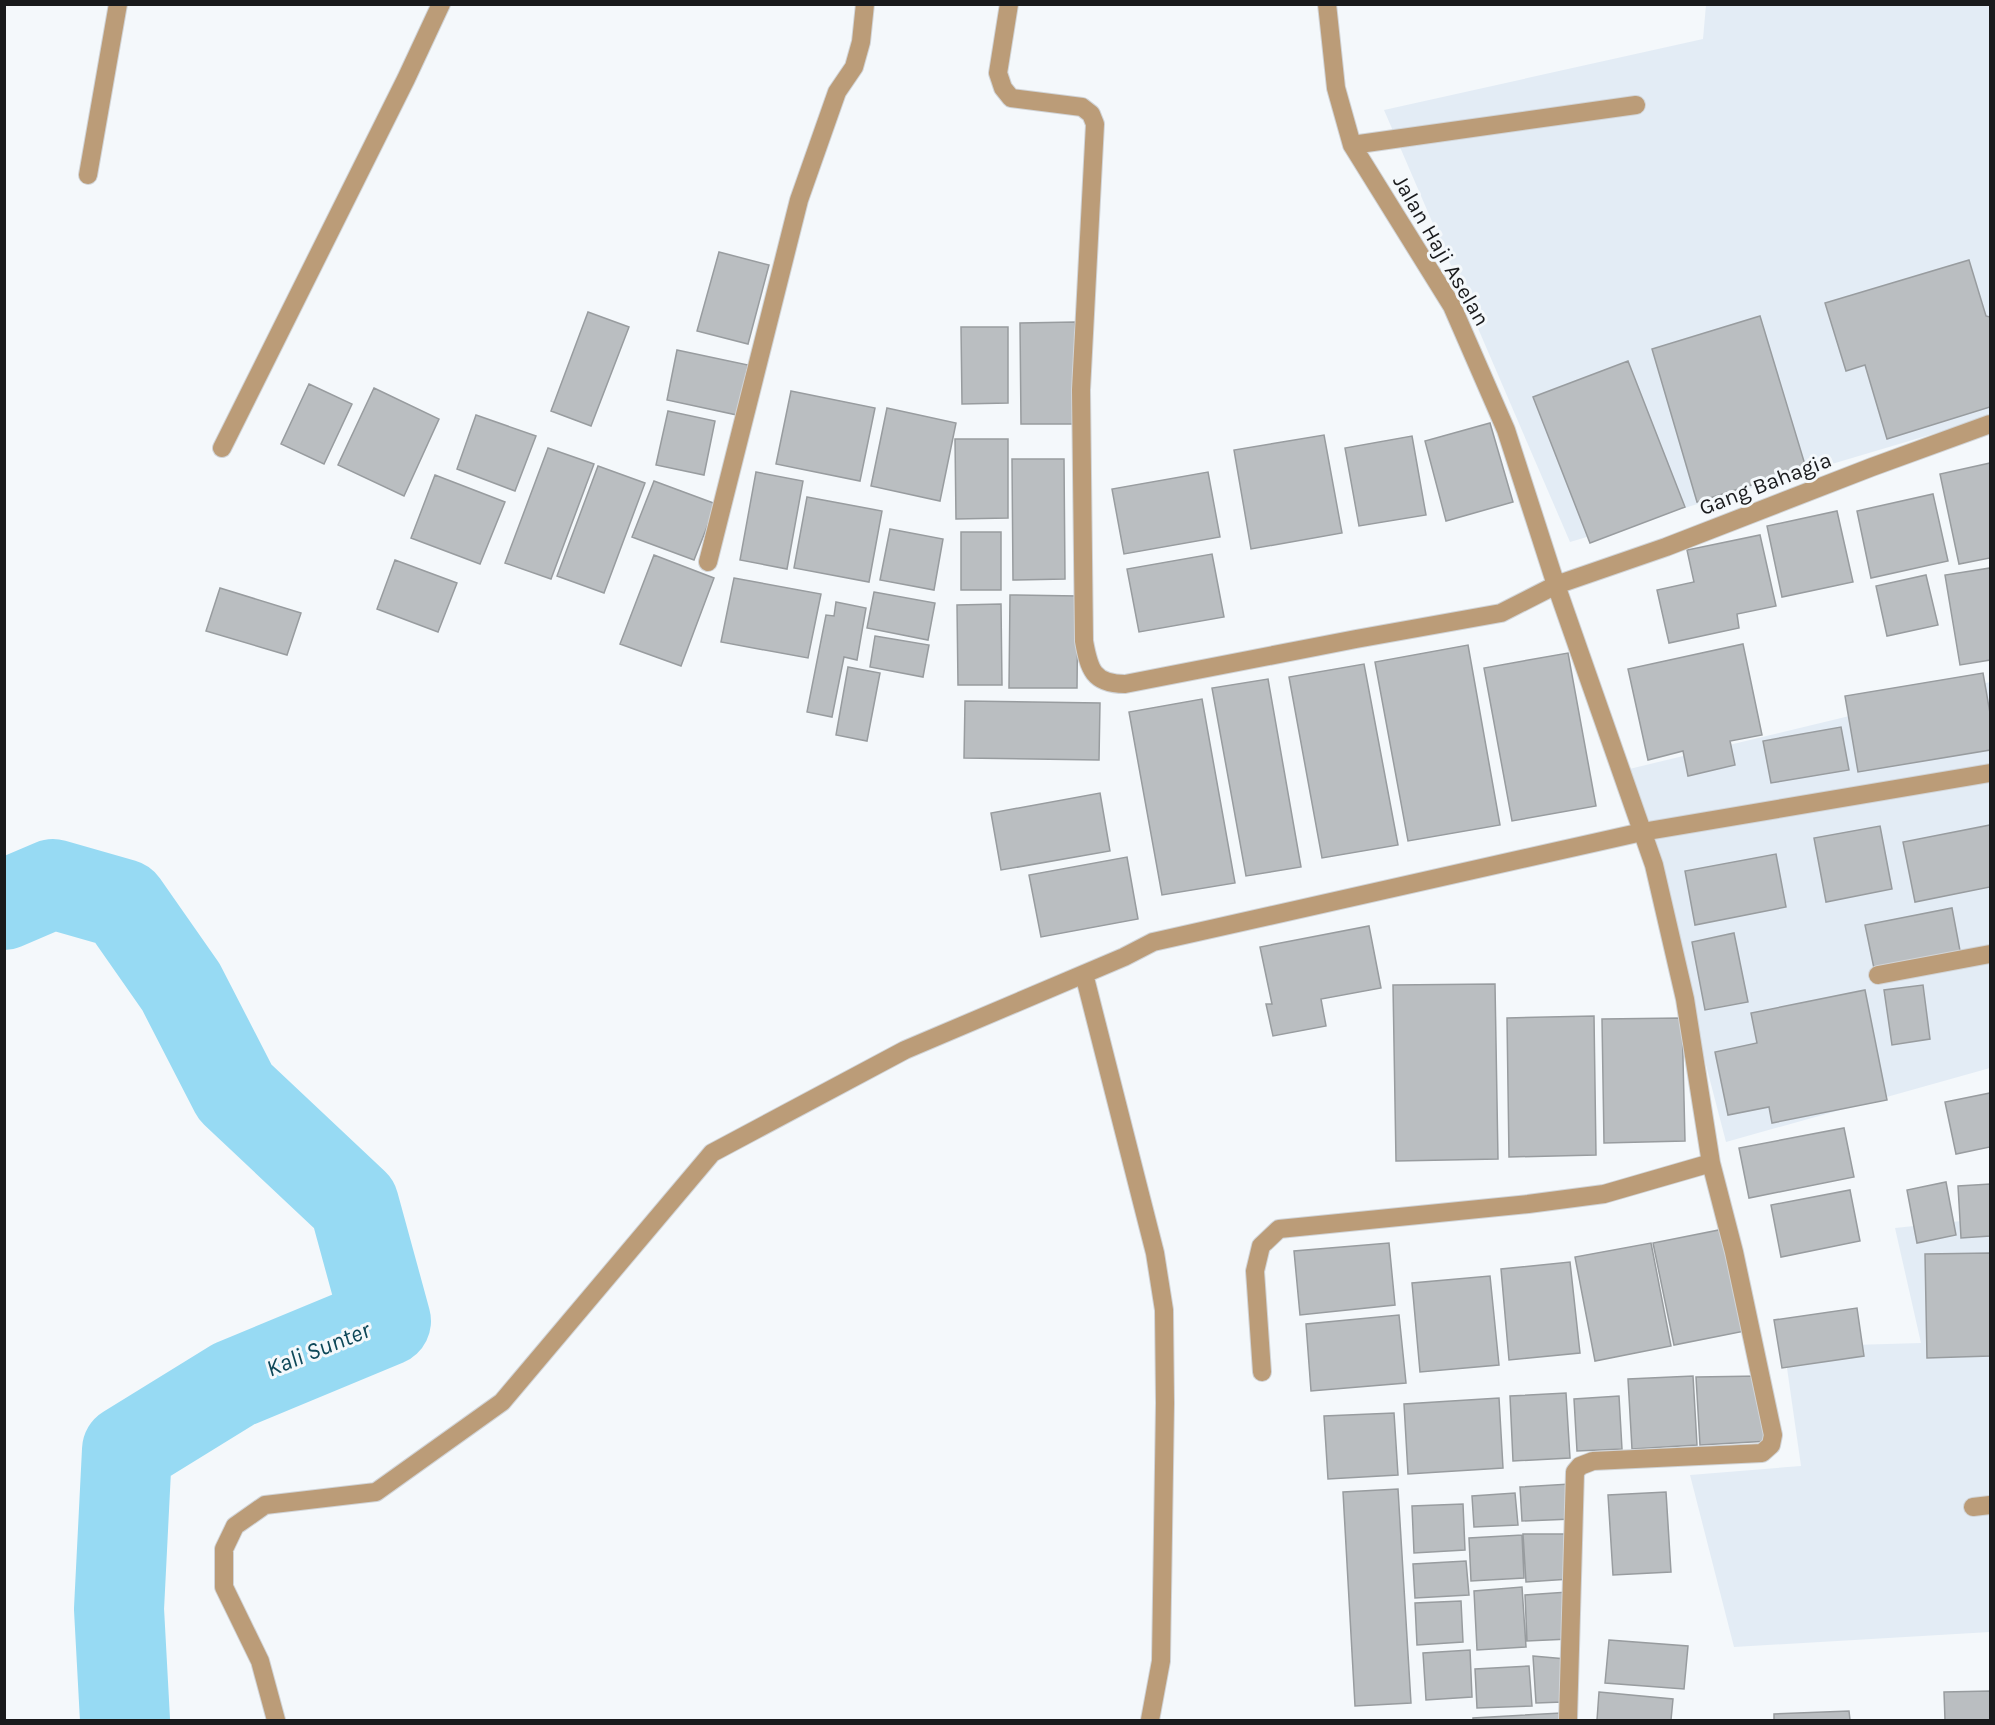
<svg xmlns="http://www.w3.org/2000/svg" width="1995" height="1725" viewBox="0 0 1995 1725" font-family="Karla,sans-serif">
  <style>
    .built { fill: #e3ecf5 }
    .lines { fill: none; stroke-linecap: round; stroke-linejoin: round }
    .river { stroke: #97daf3; stroke-width: 90 }
    .building { fill: #babec1; stroke: #989c9f; stroke-width: 1.5 }
    .lane-casing { stroke: #d1d4d7; stroke-width: 20 }
    .street-casing { stroke: #d1d4d7; stroke-width: 20 }
    .lane { stroke: #bb9c78; stroke-width: 18 }
    .street { stroke: #bb9c78; stroke-width: 18 }
    .labels { text-anchor: middle; stroke-width: 6; stroke-linejoin: round; paint-order: stroke }
    .street-label { font-size: 22px; fill: #191a1c; stroke: #f4f8fb }
    .water-label { font-size: 24px; font-style: italic; fill: #0d4758; stroke: #f4f8fb }
  </style>
  <rect width="100%" height="100%" fill="#f4f8fb"/>
  <path class="built" d="M 1706,5 L 1990,5 L 1990,417 L 1570,542 L 1384,110 L 1703,39 Z
    M 1990,682 L 1990,1068 L 1726,1142 L 1654,865 L 1621,771 Z
    M 1990,1218 L 1990,1632 L 1734,1647 L 1690,1475 L 1801,1466 L 1784,1347 L 1921,1343 L 1895,1228 Z"/>
  <g class="lines">
    <path class="river" d="M 4,905 L 53,884 L 123,904 L 181,987 L 235,1092 L 354,1204 L 386,1321 L 234,1384 L 127,1450 L 119,1609 L 125,1720"/>
  </g>
  <path class="building" d="M 719,252 L 769,265 L 748,344 L 697,331 Z
    M 1969,260 L 1986,316 L 1990,317 L 1990,407 L 1887,439 L 1865,365 L 1846,371 L 1825,303 Z
    M 588,312 L 629,327 L 591,426 L 551,411 Z
    M 1760,316 L 1806,468 L 1697,502 L 1652,349 Z
    M 1075,322 L 1076,424 L 1021,424 L 1020,323 Z
    M 961,327 L 1008,327 L 1008,403 L 962,404 Z
    M 677,350 L 748,365 L 737,415 L 667,400 Z
    M 1628,361 L 1685,507 L 1590,543 L 1533,397 Z
    M 309,384 L 352,404 L 324,464 L 281,444 Z
    M 374,388 L 439,419 L 404,496 L 338,465 Z
    M 791,391 L 875,408 L 860,481 L 776,464 Z
    M 887,408 L 956,423 L 940,501 L 871,486 Z
    M 668,411 L 715,421 L 704,475 L 656,465 Z
    M 476,415 L 536,436 L 515,491 L 457,469 Z
    M 1490,423 L 1513,502 L 1446,521 L 1425,441 Z
    M 1324,435 L 1342,533 L 1251,549 L 1234,450 Z
    M 1412,436 L 1426,515 L 1359,526 L 1345,448 Z
    M 955,439 L 1008,439 L 1008,518 L 956,519 Z
    M 548,448 L 594,464 L 551,579 L 505,563 Z
    M 1012,459 L 1064,459 L 1065,579 L 1013,580 Z
    M 1990,463 L 1990,558 L 1959,564 L 1940,474 Z
    M 598,466 L 645,483 L 604,593 L 557,576 Z
    M 756,472 L 803,481 L 787,569 L 740,560 Z
    M 1208,472 L 1220,537 L 1124,554 L 1112,489 Z
    M 435,475 L 505,502 L 480,564 L 411,538 Z
    M 654,481 L 716,504 L 694,560 L 632,537 Z
    M 1933,494 L 1948,561 L 1871,578 L 1857,511 Z
    M 807,497 L 882,511 L 869,582 L 794,568 Z
    M 1837,511 L 1853,582 L 1782,597 L 1767,526 Z
    M 890,529 L 943,539 L 934,590 L 880,580 Z
    M 961,532 L 1001,532 L 1001,590 L 961,590 Z
    M 1760,535 L 1776,606 L 1737,614 L 1739,628 L 1669,643 L 1657,590 L 1694,582 L 1687,550 Z
    M 1212,554 L 1224,617 L 1139,632 L 1127,569 Z
    M 654,555 L 714,578 L 681,666 L 620,644 Z
    M 395,560 L 457,583 L 438,632 L 377,609 Z
    M 1990,568 L 1990,660 L 1960,665 L 1945,575 Z
    M 1926,575 L 1938,625 L 1887,636 L 1876,586 Z
    M 734,578 L 821,594 L 808,658 L 721,642 Z
    M 220,588 L 301,613 L 287,655 L 206,631 Z
    M 874,592 L 935,603 L 928,640 L 867,628 Z
    M 1010,595 L 1078,596 L 1077,688 L 1009,688 Z
    M 836,602 L 866,608 L 857,660 L 844,657 L 832,717 L 807,712 L 826,615 L 834,616 Z
    M 1001,604 L 1002,685 L 958,685 L 957,605 Z
    M 875,636 L 929,645 L 923,677 L 870,667 Z
    M 1743,644 L 1762,735 L 1730,741 L 1735,765 L 1688,776 L 1683,751 L 1648,760 L 1628,669 Z
    M 1468,645 L 1500,825 L 1408,841 L 1375,662 Z
    M 1568,653 L 1596,806 L 1512,821 L 1484,668 Z
    M 1364,664 L 1398,845 L 1322,858 L 1289,677 Z
    M 848,667 L 880,673 L 867,741 L 836,735 Z
    M 1983,673 L 1990,713 L 1990,750 L 1858,772 L 1845,696 Z
    M 1268,679 L 1301,867 L 1246,876 L 1212,688 Z
    M 1202,699 L 1235,883 L 1162,895 L 1129,712 Z
    M 965,701 L 1100,703 L 1099,760 L 964,758 Z
    M 1841,727 L 1849,770 L 1771,783 L 1763,741 Z
    M 1100,793 L 1110,851 L 1001,870 L 991,813 Z
    M 1990,825 L 1990,887 L 1915,902 L 1903,842 Z
    M 1880,826 L 1892,889 L 1826,902 L 1814,838 Z
    M 1776,854 L 1786,907 L 1695,925 L 1685,871 Z
    M 1127,857 L 1138,919 L 1041,937 L 1029,875 Z
    M 1952,908 L 1961,956 L 1875,973 L 1865,925 Z
    M 1369,926 L 1381,988 L 1321,999 L 1326,1026 L 1273,1036 L 1266,1004 L 1272,1004 L 1260,947 Z
    M 1734,933 L 1748,1002 L 1705,1010 L 1692,942 Z
    M 1495,984 L 1498,1159 L 1396,1161 L 1393,985 Z
    M 1923,985 L 1930,1039 L 1892,1045 L 1884,990 Z
    M 1865,990 L 1887,1100 L 1772,1123 L 1769,1107 L 1728,1115 L 1715,1052 L 1757,1043 L 1751,1013 Z
    M 1594,1016 L 1596,1155 L 1509,1157 L 1507,1018 Z
    M 1682,1018 L 1685,1141 L 1604,1143 L 1602,1019 Z
    M 1990,1093 L 1990,1147 L 1956,1154 L 1945,1102 Z
    M 1844,1128 L 1854,1177 L 1749,1198 L 1739,1148 Z
    M 1946,1182 L 1956,1235 L 1917,1243 L 1907,1190 Z
    M 1990,1184 L 1990,1236 L 1961,1238 L 1958,1186 Z
    M 1850,1190 L 1860,1241 L 1781,1257 L 1771,1205 Z
    M 1724,1229 L 1745,1331 L 1674,1345 L 1653,1243 Z
    M 1389,1243 L 1395,1305 L 1300,1315 L 1294,1251 Z
    M 1651,1243 L 1671,1346 L 1595,1361 L 1575,1257 Z
    M 1990,1253 L 1990,1356 L 1927,1358 L 1925,1254 Z
    M 1570,1262 L 1580,1353 L 1509,1360 L 1501,1269 Z
    M 1490,1276 L 1499,1365 L 1420,1372 L 1412,1283 Z
    M 1857,1308 L 1864,1356 L 1782,1368 L 1774,1320 Z
    M 1399,1315 L 1406,1383 L 1311,1391 L 1306,1324 Z
    M 1693,1376 L 1697,1445 L 1632,1449 L 1628,1379 Z
    M 1760,1376 L 1769,1441 L 1700,1445 L 1696,1377 Z
    M 1566,1393 L 1570,1458 L 1513,1461 L 1510,1396 Z
    M 1619,1396 L 1622,1449 L 1577,1451 L 1574,1399 Z
    M 1499,1398 L 1503,1468 L 1408,1474 L 1404,1404 Z
    M 1394,1413 L 1398,1475 L 1328,1479 L 1324,1416 Z
    M 1570,1484 L 1572,1519 L 1522,1521 L 1520,1487 Z
    M 1398,1489 L 1411,1703 L 1355,1706 L 1343,1492 Z
    M 1666,1492 L 1671,1572 L 1613,1575 L 1608,1495 Z
    M 1515,1493 L 1518,1525 L 1474,1527 L 1472,1496 Z
    M 1463,1504 L 1465,1550 L 1414,1553 L 1412,1506 Z
    M 1523,1534 L 1568,1534 L 1570,1579 L 1526,1582 Z
    M 1522,1535 L 1524,1578 L 1471,1581 L 1469,1538 Z
    M 1466,1561 L 1469,1595 L 1415,1598 L 1413,1564 Z
    M 1522,1587 L 1526,1647 L 1477,1650 L 1474,1591 Z
    M 1568,1592 L 1569,1639 L 1527,1641 L 1525,1595 Z
    M 1461,1601 L 1463,1642 L 1417,1645 L 1415,1603 Z
    M 1609,1640 L 1688,1646 L 1684,1689 L 1605,1683 Z
    M 1470,1650 L 1472,1697 L 1426,1700 L 1423,1653 Z
    M 1533,1656 L 1566,1659 L 1563,1702 L 1536,1703 Z
    M 1529,1666 L 1532,1706 L 1477,1708 L 1475,1669 Z
    M 1990,1691 L 1990,1720 L 1945,1720 L 1944,1692 Z
    M 1599,1692 L 1673,1699 L 1671,1720 L 1597,1720 Z
    M 1849,1711 L 1850,1720 L 1774,1720 L 1774,1714 Z
    M 1561,1713 L 1561,1720 L 1473,1720 L 1473,1718 Z"/>
  <g class="lines">
    <defs>
      <path id="lane" d="M 1878,975 L 1990,954
        M 1973,1507 L 1990,1505"/>
      <path id="street" d="M 1009,4 L 998,73 L 1003,88 L 1011,98 L 1082,107 L 1091,114 L 1095,124 L 1081,390 L 1084,641 C 1089,669 1093,684 1125,684 L 1356,639 L 1501,613 L 1556,585 L 1666,547 L 1872,467 L 1990,424
        M 1327,4 L 1336,88 L 1352,145 L 1452,306 L 1506,430 L 1556,585 L 1654,865 L 1685,999 L 1711,1163 L 1734,1252 L 1773,1435 L 1771,1445 L 1762,1453 L 1593,1461 L 1580,1466 L 1575,1472 L 1568,1720
        M 1352,145 L 1636,105
        M 88,175 L 118,4
        M 222,448 L 406,79 L 441,4
        M 708,562 L 799,200 L 837,92 L 854,67 L 861,42 L 865,4
        M 1084,974 L 1155,1253 L 1164,1310 L 1165,1403 L 1161,1661 L 1150,1720
        M 1262,1372 L 1255,1271 L 1261,1246 L 1279,1229 L 1528,1204 L 1604,1194 L 1711,1163
        M 276,1720 L 260,1661 L 224,1587 L 224,1549 L 235,1526 L 265,1505 L 376,1492 L 502,1402 L 712,1153 L 905,1050 L 1124,957 L 1153,942 L 1642,832 L 1990,773"/>
    </defs>
    <use href="#lane" class="lane-casing"/>
    <use href="#street" class="street-casing"/>
    <use href="#lane" class="lane"/>
    <use href="#street" class="street"/>
  </g>
  <g class="labels">
    <g class="street-label">
      <text transform="translate(1442 250) rotate(60)" y="8">Jalan Haji Aselan</text>
      <text transform="translate(1765 483) rotate(-21)" y="8">Gang Bahagia</text>
    </g>
    <g class="water-label">
      <text transform="translate(318 1349) rotate(-22)" y="8">Kali Sunter</text>
    </g>
  </g>
  <rect width="1995" height="1725" fill="none" stroke="#191a1c" stroke-width="12"/>
</svg>
